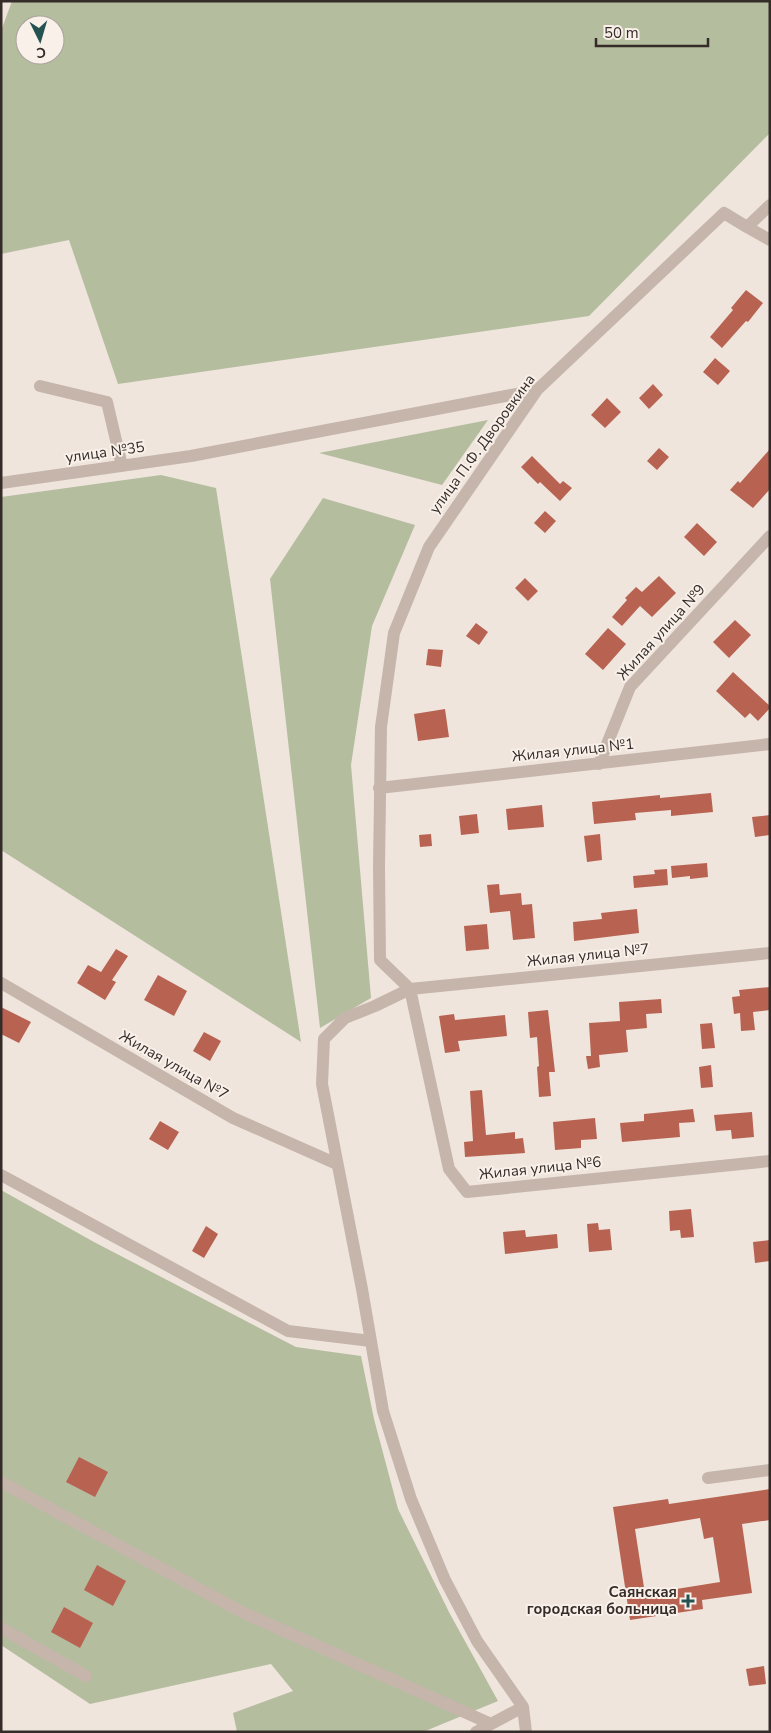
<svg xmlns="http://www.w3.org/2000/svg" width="771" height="1733" viewBox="0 0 771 1733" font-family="'Nunito Sans',sans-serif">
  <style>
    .green { fill: #b5bd9f; fill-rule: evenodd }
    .building { fill: #b86352; fill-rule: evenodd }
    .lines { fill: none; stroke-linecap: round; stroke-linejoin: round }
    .minor { stroke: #c6b5ab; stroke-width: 12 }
    .poi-dot { fill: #235251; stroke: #f8f0e9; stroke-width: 2 }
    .labels { text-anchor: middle; stroke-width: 4; stroke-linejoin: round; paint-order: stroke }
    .street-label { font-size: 15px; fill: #352c29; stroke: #f8f0e9 }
    .poi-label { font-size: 15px; font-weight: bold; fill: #352c29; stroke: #f8f0e9; text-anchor: end }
  </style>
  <rect width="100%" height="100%" fill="#efe5dd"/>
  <path class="green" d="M 12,1 L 770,1 L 770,133 L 589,316 L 118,384 L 69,240 L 1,254 L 1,31 ZM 25,25 L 55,25 L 55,55 L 25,55 Z
    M 488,420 L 442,485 L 319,453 Z
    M 161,475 L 216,488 L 301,1042 L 1,850 L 1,497 Z
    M 323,498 L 415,525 L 372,626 L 351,765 L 371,998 L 320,1028 L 270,579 Z
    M 1,1190 L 94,1242 L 296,1347 L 361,1356 L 374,1419 L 398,1509 L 450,1614 L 498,1701 L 423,1732 L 237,1732 L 233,1713 L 293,1691 L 271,1664 L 90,1704 L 1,1645 Z"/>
  <path class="building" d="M 746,290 L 763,303 L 748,322 L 746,321 L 722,348 L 710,337 L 733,310 L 731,308 Z
    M 715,358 L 730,371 L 718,385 L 703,372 Z
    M 653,384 L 663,395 L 649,409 L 639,398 Z
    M 607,398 L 621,412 L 605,428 L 591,415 Z
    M 659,448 L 669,457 L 657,470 L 647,461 Z
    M 770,449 L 770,489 L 753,508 L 730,490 L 738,481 L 740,483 Z
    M 532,456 L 560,484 L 563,481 L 572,488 L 560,501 L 540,482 L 538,484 L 521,467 Z
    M 545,511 L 556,521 L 545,533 L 534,523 Z
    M 697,523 L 717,542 L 704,556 L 684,537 Z
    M 659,576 L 676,593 L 652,617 L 640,606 L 622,626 L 612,617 L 627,600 L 625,598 L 636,587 L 642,592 Z
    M 525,578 L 538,591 L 528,601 L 515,588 Z
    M 735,620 L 751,635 L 729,658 L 713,642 Z
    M 476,623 L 488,632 L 479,645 L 466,636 Z
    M 608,628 L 626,644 L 603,670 L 585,654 Z
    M 428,649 L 443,650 L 441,667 L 426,665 Z
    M 733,672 L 770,706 L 770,708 L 758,721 L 750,713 L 745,718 L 716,691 Z
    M 445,709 L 449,737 L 418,741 L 414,714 Z
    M 711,793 L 713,812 L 671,816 L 671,810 L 635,813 L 636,820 L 594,824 L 592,802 L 660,795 L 660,798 Z
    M 542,805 L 544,827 L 508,830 L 506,809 Z
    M 477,814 L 479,833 L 461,835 L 459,816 Z
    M 770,815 L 770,835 L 755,837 L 752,817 Z
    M 431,834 L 432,846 L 420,847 L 419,835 Z
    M 600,834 L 602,860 L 587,862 L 584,836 Z
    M 707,863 L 708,877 L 690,879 L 690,876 L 672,878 L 671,866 Z
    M 667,869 L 668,885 L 634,888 L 633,876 L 655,874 L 654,870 Z
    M 499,884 L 500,895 L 521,893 L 522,905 L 532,904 L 535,938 L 513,940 L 510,911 L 490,913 L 487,885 Z
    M 637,909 L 639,933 L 574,941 L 573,922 L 602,919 L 601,913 Z
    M 487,924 L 489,949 L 466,951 L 464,926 Z
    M 116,949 L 128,956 L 112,980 L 116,982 L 105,1000 L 77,983 L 88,965 L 101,972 Z
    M 158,975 L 187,991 L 174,1016 L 144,1000 Z
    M 770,987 L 770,1010 L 753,1012 L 755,1030 L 741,1031 L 740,1013 L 734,1014 L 732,997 L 740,996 L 739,990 Z
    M 661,999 L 662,1013 L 646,1014 L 647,1028 L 626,1030 L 628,1052 L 599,1055 L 600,1067 L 588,1069 L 586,1056 L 591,1056 L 589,1023 L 620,1021 L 619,1002 Z
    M 1,1007 L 31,1022 L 19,1043 L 1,1034 Z
    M 548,1010 L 555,1072 L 549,1072 L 551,1096 L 539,1097 L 537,1067 L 539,1066 L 537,1037 L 530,1038 L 528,1012 Z
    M 454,1014 L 455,1020 L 505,1015 L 507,1036 L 458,1041 L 460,1051 L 445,1053 L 439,1016 Z
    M 712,1023 L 715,1048 L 702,1049 L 700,1024 Z
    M 204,1032 L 221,1041 L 210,1061 L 193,1051 Z
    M 711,1065 L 713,1087 L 701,1088 L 699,1067 Z
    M 482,1090 L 486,1135 L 515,1132 L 515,1139 L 523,1138 L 525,1153 L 465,1157 L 464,1142 L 473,1141 L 470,1091 Z
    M 693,1109 L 695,1122 L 679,1123 L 680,1137 L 622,1142 L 620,1123 L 644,1121 L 644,1114 Z
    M 752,1112 L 754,1137 L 732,1139 L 731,1130 L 716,1131 L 714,1115 Z
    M 595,1118 L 597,1139 L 581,1140 L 581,1148 L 555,1150 L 553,1122 Z
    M 160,1121 L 179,1132 L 168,1150 L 149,1139 Z
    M 691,1209 L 694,1237 L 681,1238 L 680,1230 L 670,1231 L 669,1211 Z
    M 598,1223 L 599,1230 L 610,1229 L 612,1250 L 589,1252 L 587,1224 Z
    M 206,1226 L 218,1234 L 204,1258 L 192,1251 Z
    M 525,1230 L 526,1237 L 557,1234 L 558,1248 L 505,1254 L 503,1232 Z
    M 770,1240 L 770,1261 L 755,1263 L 753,1242 Z
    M 79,1457 L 108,1472 L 95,1497 L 66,1482 Z
    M 770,1489 L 770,1520 L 742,1524 L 752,1593 L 702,1600 L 703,1609 L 630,1620 L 613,1507 L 668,1499 L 669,1504 ZM 700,1518 L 704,1539 L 713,1537 L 720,1582 L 645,1594 L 635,1529 Z
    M 97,1565 L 126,1581 L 113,1606 L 84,1590 Z
    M 64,1607 L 93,1623 L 80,1648 L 51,1632 Z
    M 764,1666 L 766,1684 L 749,1686 L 746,1669 Z"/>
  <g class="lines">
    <path class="minor" d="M 747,227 L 770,240
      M 40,386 L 107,402 L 122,466
      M 1,483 L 191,456 L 537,390
      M 599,764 L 630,687 L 770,536
      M 379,788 L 770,744
      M 1,983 L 233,1118 L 337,1164
      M 410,989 L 380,960 L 379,867 L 381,727 L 394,633 L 429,547 L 537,390 L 724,213 L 747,227 L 770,205
      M 410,989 L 449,1169 L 467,1192 L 770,1161
      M 1,1175 L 288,1331 L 371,1341
      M 708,1478 L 770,1470
      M 1,1482 L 242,1612 L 491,1724
      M 1,1628 L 86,1676
      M 476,1732 L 523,1707
      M 526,1732 L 523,1707 L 477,1641 L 445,1580 L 411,1499 L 383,1411 L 362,1289 L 322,1084 L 324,1039 L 345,1018 L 375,1006 L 410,989 L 770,953"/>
  </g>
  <path class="poi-dot" d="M685.5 1593.5h5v5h5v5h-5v5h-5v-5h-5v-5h5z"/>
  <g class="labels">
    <g class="street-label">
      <text transform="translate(482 444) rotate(-54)" y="5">улица П.Ф. Дворовкина</text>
      <text transform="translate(105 452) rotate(-8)" y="5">улица №35</text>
      <text transform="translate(661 632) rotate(-48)" y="5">Жилая улица №9</text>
      <text transform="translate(573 750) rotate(-6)" y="5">Жилая улица №1</text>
      <text transform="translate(588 955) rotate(-6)" y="5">Жилая улица №7</text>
      <text transform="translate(174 1065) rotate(30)" y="5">Жилая улица №7</text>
      <text transform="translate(540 1168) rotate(-6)" y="5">Жилая улица №6</text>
    </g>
    <g class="poi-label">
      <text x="677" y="1597">Саянская<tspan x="677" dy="17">городская больница</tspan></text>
    </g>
  </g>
  <rect width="771" height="1733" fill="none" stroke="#352c29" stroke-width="5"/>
  <g transform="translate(40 40) rotate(175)"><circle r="24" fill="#f8f0e9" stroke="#aaa29c"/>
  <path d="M0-4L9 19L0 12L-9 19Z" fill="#235251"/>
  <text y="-8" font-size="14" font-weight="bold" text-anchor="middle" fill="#352c29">С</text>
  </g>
  <path d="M596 38v8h112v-8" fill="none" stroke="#352c29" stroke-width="2.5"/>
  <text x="604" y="38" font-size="15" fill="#352c29" stroke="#f8f0e9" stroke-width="4" paint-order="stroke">50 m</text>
</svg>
